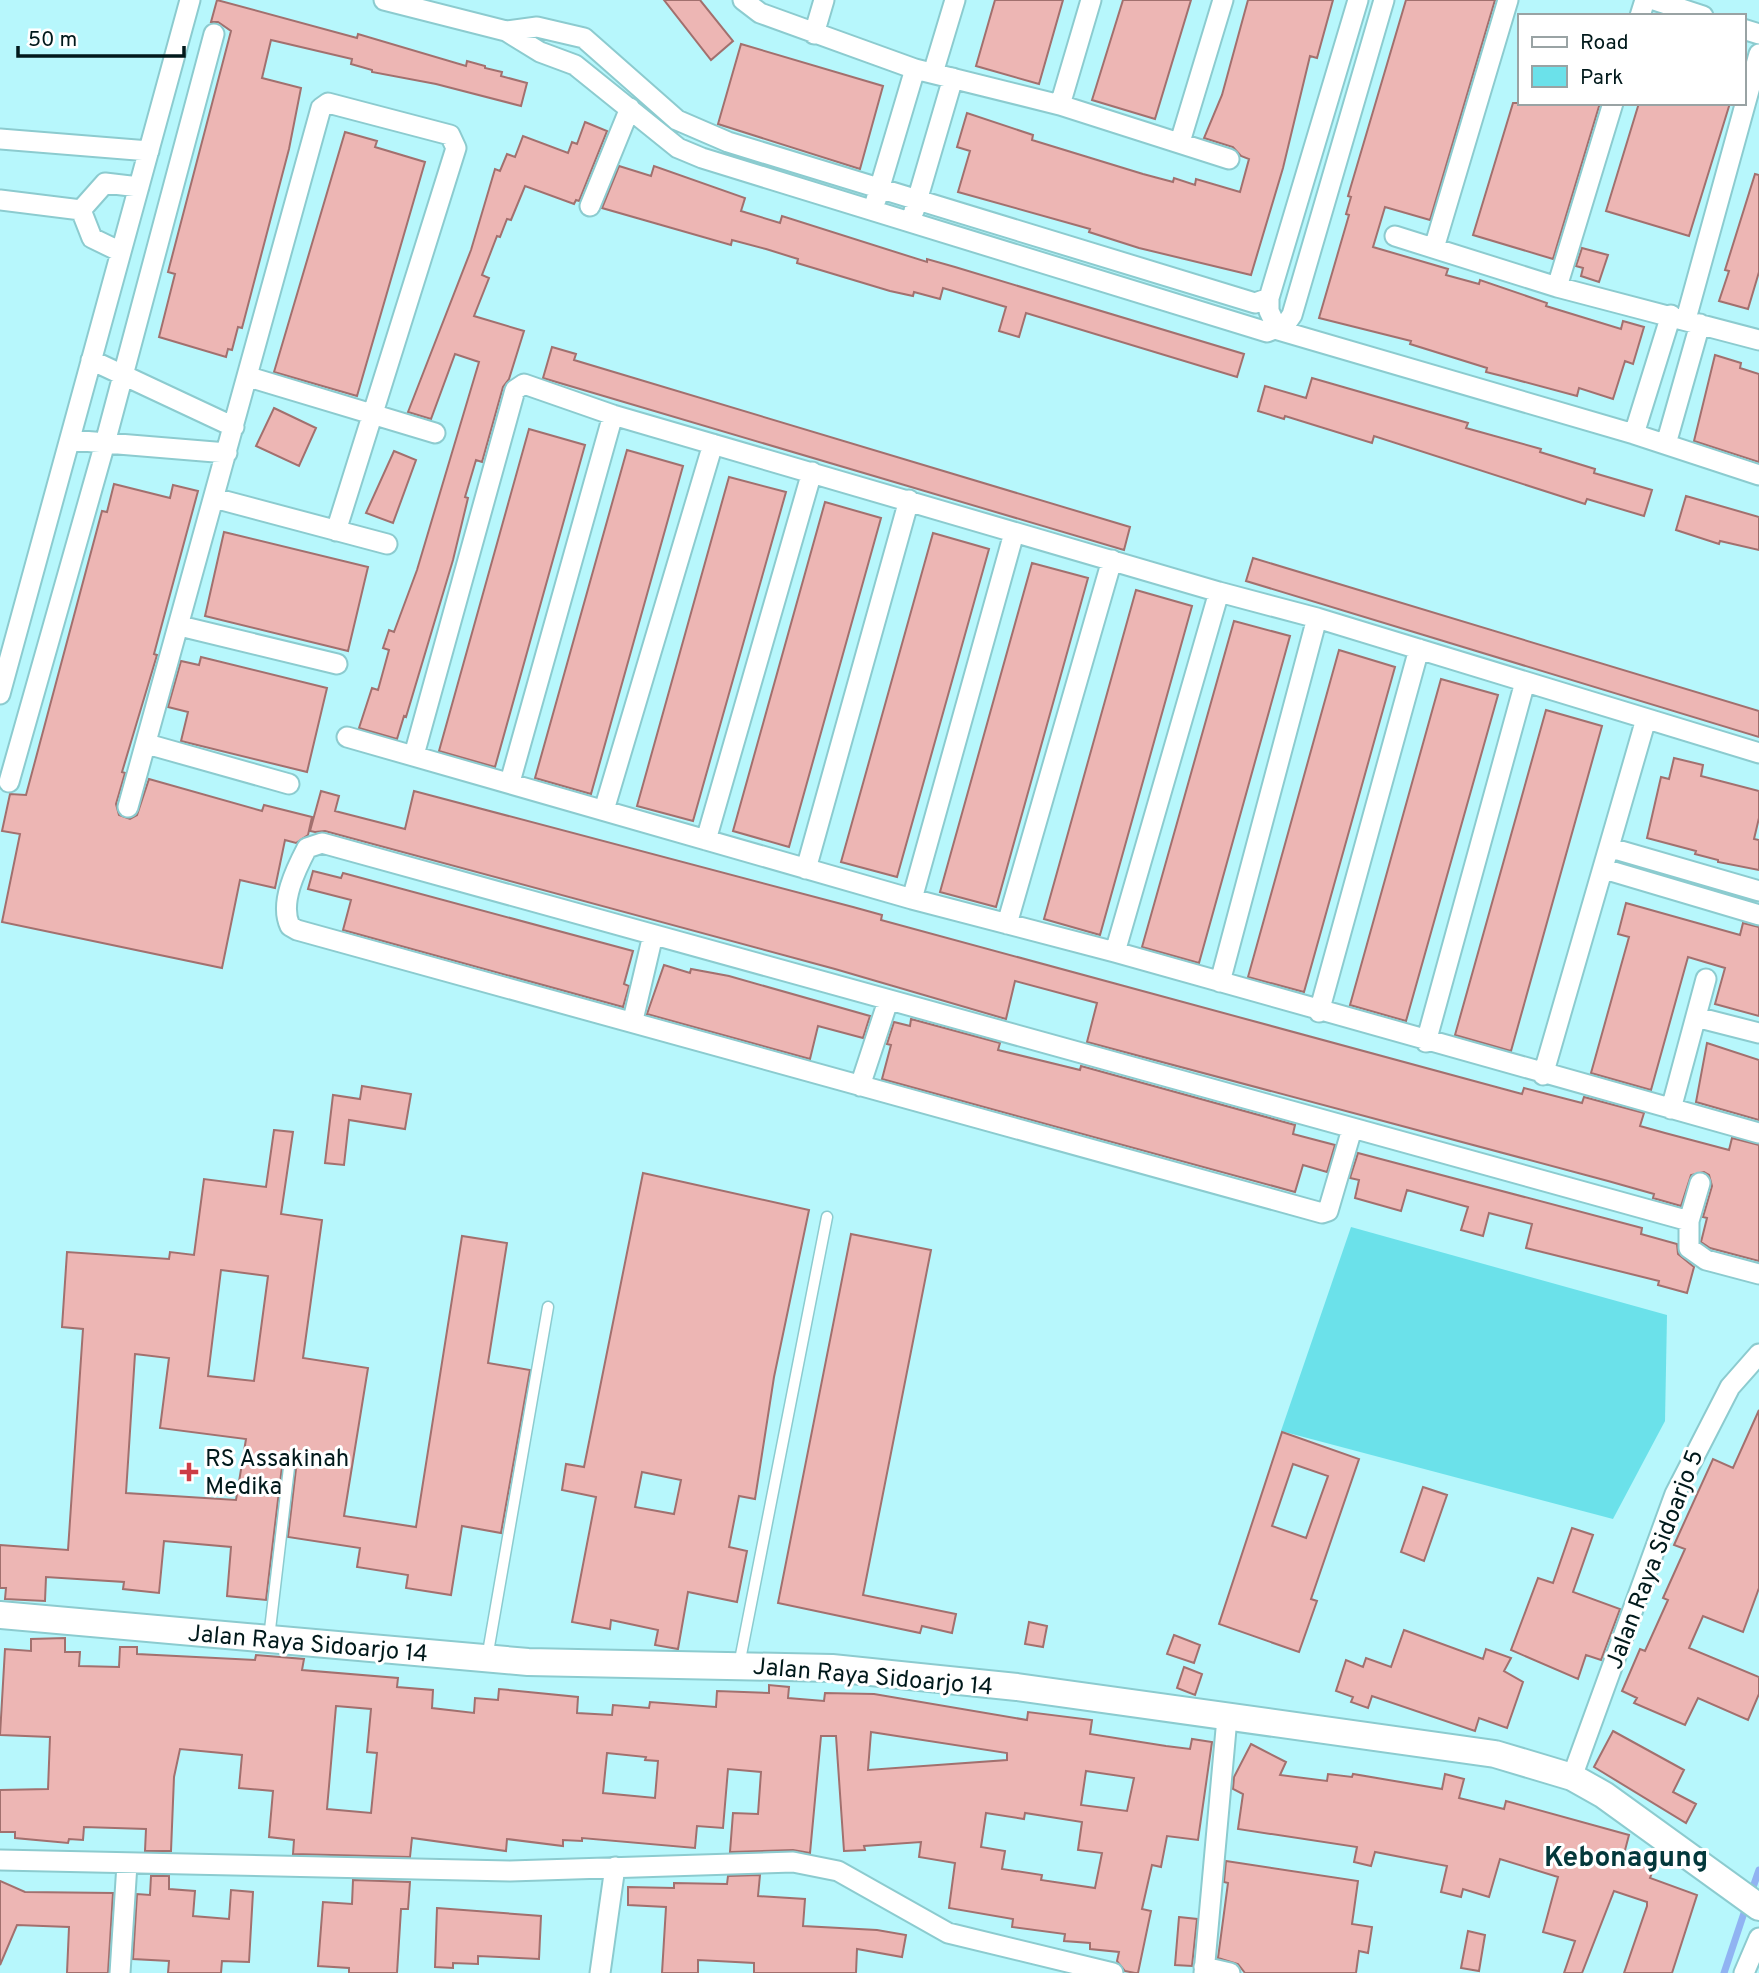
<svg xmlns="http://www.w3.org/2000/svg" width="1759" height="1973" viewBox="0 0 1759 1973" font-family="Overpass,sans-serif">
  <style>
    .green { fill: #6be1ea }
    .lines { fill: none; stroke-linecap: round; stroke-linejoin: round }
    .stream { stroke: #90b3f2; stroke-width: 7 }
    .building { fill: #edb6b4; stroke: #a2706e; stroke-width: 2; fill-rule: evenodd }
    .service-casing { stroke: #8ccbcf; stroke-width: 13 }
    .minor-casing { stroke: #8ccbcf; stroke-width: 23 }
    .secondary-casing { stroke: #8ccbcf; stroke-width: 30 }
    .service { stroke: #fff; stroke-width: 10 }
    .minor { stroke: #fff; stroke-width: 19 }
    .secondary { stroke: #fff; stroke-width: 26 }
    .poi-dot { fill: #cc3c45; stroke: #fff; stroke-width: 2.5 }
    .labels { text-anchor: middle; stroke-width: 6; stroke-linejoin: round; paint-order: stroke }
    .poi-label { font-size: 24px; fill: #01191b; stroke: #fff; text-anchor: start }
    .street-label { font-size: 24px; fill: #01191b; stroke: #fff }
    .quarter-label { font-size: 28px; font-weight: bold; fill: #03383b; stroke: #fff }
  </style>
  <rect width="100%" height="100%" fill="#b7f7fc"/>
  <path class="green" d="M 1351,1227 L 1667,1315 L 1665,1421 L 1613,1519 L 1281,1431 Z"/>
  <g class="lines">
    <path class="stream" d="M 1751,1893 L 1759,1870
      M 1724,1973 L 1747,1904"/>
  </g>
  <path class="building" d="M 217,0 L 357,38 L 358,34 L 466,66 L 467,61 L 485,66 L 485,68 L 502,72 L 501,76 L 527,83 L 521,106 L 436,84 L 372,72 L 372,70 L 351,64 L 352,59 L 271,40 L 262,78 L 301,88 L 289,149 L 242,328 L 238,327 L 232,350 L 228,349 L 226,357 L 159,337 L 175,274 L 168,272 L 231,31 L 218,22 L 211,22 Z
    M 664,0 L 700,0 L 733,41 L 711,60 Z
    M 995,0 L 1063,0 L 1039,84 L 976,66 Z
    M 1123,0 L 1191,0 L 1155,119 L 1092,100 Z
    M 1248,0 L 1333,0 L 1317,58 L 1310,56 L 1283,168 L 1251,275 L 1139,248 L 1089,232 L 1090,229 L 958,192 L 970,151 L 957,147 L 967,113 L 1033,135 L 1032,140 L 1143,174 L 1173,182 L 1174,178 L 1195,185 L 1196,179 L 1240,192 L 1249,159 L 1241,156 L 1233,147 L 1204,138 L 1222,95 Z
    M 1406,0 L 1495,0 L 1430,220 L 1385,207 L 1373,247 L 1448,269 L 1446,275 L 1479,284 L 1480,280 L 1547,303 L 1546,306 L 1621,329 L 1623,321 L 1644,327 L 1633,364 L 1625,361 L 1613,399 L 1579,388 L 1577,396 L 1506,377 L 1486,372 L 1487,368 L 1410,344 L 1411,341 L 1319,318 L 1349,215 L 1346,214 L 1351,197 L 1348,196 Z
    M 741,44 L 883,86 L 860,169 L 718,124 Z
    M 1513,103 L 1600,103 L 1553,259 L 1473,235 Z
    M 1639,103 L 1730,103 L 1689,236 L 1606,211 Z
    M 585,122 L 607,131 L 579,201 L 576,200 L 574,204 L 525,186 L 511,220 L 507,219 L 500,237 L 497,236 L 482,275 L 489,278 L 474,316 L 524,331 L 509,379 L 503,387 L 482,462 L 476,460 L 465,497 L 468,498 L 453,560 L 406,717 L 404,716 L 397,739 L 359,728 L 372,688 L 378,690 L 389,650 L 383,648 L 389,630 L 394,632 L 417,570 L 479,362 L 455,354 L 431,419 L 408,412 L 471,250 L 495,169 L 500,171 L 507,154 L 515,157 L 523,136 L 568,153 L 572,142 L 577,144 Z
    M 345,132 L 377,141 L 375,147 L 425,162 L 357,396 L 274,372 Z
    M 619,166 L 651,176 L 654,166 L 745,198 L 741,211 L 780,223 L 782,216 L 927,262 L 927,259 L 955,267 L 1244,354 L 1237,377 L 1026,313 L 1019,337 L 999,331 L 1006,307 L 943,288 L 940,299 L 914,292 L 913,296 L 890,291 L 797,263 L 798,259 L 766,249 L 732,240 L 731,245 L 602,208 Z
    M 1755,174 L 1759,175 L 1759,272 L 1748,309 L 1719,301 L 1729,271 L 1725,270 Z
    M 1582,248 L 1608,255 L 1599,282 L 1581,276 L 1583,268 L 1576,266 Z
    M 552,347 L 576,354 L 574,360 L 1130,527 L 1124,550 L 543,378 Z
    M 1715,355 L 1741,363 L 1740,368 L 1759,374 L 1759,462 L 1694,441 Z
    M 1312,378 L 1468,423 L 1466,428 L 1541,449 L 1540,452 L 1595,469 L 1594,473 L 1652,490 L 1644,516 L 1587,499 L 1585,504 L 1374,436 L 1372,443 L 1285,416 L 1284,419 L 1258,411 L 1265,386 L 1306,398 Z
    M 274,408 L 316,428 L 299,466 L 256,446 Z
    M 529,429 L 585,445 L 495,767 L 439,751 Z
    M 627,450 L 683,466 L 591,794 L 535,778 Z
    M 394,451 L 416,460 L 393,523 L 366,513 Z
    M 729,477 L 786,492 L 693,821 L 637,806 Z
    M 114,484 L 170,498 L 173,485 L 198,491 L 162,624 L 154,654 L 157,655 L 122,772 L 125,773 L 116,804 L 119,815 L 130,819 L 137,815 L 149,779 L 262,811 L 264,805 L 312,817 L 308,835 L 296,843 L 285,840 L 275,888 L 240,880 L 222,968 L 2,922 L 20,834 L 2,831 L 10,794 L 26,795 L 102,511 L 107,512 Z
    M 1686,496 L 1759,517 L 1759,550 L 1720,541 L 1719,544 L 1676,530 Z
    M 825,502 L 881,518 L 789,847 L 733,831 Z
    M 224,532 L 368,567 L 348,651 L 205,616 Z
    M 933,533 L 989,549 L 897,877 L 841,862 Z
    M 1253,558 L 1759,711 L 1759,737 L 1246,581 Z
    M 1032,563 L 1088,578 L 996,907 L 940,892 Z
    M 1136,590 L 1192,606 L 1100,935 L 1044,919 Z
    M 1234,621 L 1290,636 L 1199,963 L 1142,947 Z
    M 1339,650 L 1395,667 L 1304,992 L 1248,977 Z
    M 201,657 L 327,688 L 307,772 L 181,741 L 188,712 L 168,707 L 181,661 L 199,665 Z
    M 1441,679 L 1498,695 L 1406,1021 L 1350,1005 Z
    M 1546,710 L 1602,726 L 1511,1051 L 1455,1035 Z
    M 1674,758 L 1703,765 L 1701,776 L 1759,791 L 1759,818 L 1754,839 L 1759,840 L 1759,870 L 1718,862 L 1718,860 L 1695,854 L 1696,851 L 1647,838 L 1661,777 L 1669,779 Z
    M 321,791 L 339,796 L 335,811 L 405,829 L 414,791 L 853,907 L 882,915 L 881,920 L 1522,1094 L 1524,1088 L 1582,1103 L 1584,1097 L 1644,1113 L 1640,1126 L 1665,1133 L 1729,1150 L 1732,1138 L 1759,1145 L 1759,1261 L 1710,1248 L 1701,1242 L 1707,1218 L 1703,1217 L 1712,1186 L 1709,1175 L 1704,1172 L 1691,1175 L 1681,1206 L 1653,1198 L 1654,1194 L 1608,1181 L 1087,1042 L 1097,1003 L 1015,981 L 1006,1019 L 835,969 L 325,831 L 315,832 L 310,831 Z
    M 313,871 L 341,878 L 343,873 L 633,951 L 624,984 L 629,986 L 623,1007 L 343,930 L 351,900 L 308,889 Z
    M 1626,903 L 1740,935 L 1743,923 L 1759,927 L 1759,1016 L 1715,1004 L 1725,968 L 1688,957 L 1651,1090 L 1591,1073 L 1629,937 L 1618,934 Z
    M 664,965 L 690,973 L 691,969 L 729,976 L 870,1016 L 863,1038 L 818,1026 L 810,1059 L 647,1014 Z
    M 911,1019 L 1000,1043 L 998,1050 L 1080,1070 L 1081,1066 L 1295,1125 L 1293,1134 L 1335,1145 L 1327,1172 L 1303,1165 L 1295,1192 L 882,1079 L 891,1045 L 887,1044 L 894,1022 L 910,1026 Z
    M 1707,1043 L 1759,1060 L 1759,1120 L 1696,1102 Z
    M 362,1086 L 411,1094 L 405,1129 L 349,1120 L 344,1165 L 325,1163 L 333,1095 L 360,1099 Z
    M 274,1130 L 293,1132 L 281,1214 L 322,1220 L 303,1358 L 368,1368 L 344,1516 L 416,1527 L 462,1236 L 507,1243 L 488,1363 L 530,1370 L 501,1533 L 462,1526 L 451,1595 L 406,1588 L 408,1575 L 357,1567 L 360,1548 L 288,1537 L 297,1460 L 290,1452 L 283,1458 L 266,1600 L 227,1596 L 231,1547 L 164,1541 L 159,1593 L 123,1589 L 124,1582 L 46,1577 L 45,1601 L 5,1599 L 6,1588 L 0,1588 L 0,1545 L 68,1550 L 83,1329 L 62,1327 L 67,1252 L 169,1259 L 170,1252 L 194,1255 L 204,1179 L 266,1187 ZM 221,1270 L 268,1276 L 254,1381 L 208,1376 ZM 135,1354 L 169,1358 L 160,1428 L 246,1439 L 236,1500 L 126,1493 Z
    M 1358,1153 L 1642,1228 L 1641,1234 L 1677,1244 L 1678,1254 L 1694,1267 L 1687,1293 L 1658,1285 L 1659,1281 L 1526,1248 L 1532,1224 L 1489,1213 L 1483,1236 L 1461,1230 L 1468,1207 L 1407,1190 L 1401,1211 L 1355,1198 L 1359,1180 L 1350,1178 Z
    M 643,1173 L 809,1210 L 774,1377 L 755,1499 L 739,1496 L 729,1547 L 747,1551 L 737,1602 L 688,1592 L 678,1649 L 655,1645 L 658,1630 L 611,1620 L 610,1629 L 572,1622 L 596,1497 L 562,1490 L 566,1464 L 584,1467 ZM 642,1472 L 681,1480 L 674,1514 L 635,1507 Z
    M 851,1234 L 931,1250 L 863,1595 L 956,1614 L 952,1633 L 922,1626 L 920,1633 L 778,1603 Z
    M 1759,1410 L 1759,1588 L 1743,1632 L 1703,1616 L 1689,1648 L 1759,1677 L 1759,1694 L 1748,1720 L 1698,1698 L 1685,1725 L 1634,1703 L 1637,1698 L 1622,1691 L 1640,1649 L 1645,1651 L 1668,1600 L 1663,1598 L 1685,1549 L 1674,1545 L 1713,1459 L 1733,1468 Z
    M 1282,1432 L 1359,1459 L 1311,1599 L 1317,1601 L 1299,1652 L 1219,1624 ZM 1293,1464 L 1328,1476 L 1306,1538 L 1272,1526 Z
    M 1423,1487 L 1447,1495 L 1424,1561 L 1401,1552 Z
    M 1572,1528 L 1593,1535 L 1573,1592 L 1620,1609 L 1601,1660 L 1586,1655 L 1578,1679 L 1511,1650 L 1538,1578 L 1553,1583 Z
    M 1029,1622 L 1047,1626 L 1043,1647 L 1025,1644 Z
    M 1404,1630 L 1483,1659 L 1486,1649 L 1511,1658 L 1504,1671 L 1523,1682 L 1507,1728 L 1479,1718 L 1475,1731 L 1372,1696 L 1368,1708 L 1351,1702 L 1353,1697 L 1336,1691 L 1346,1660 L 1363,1667 L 1366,1658 L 1391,1667 Z
    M 1174,1635 L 1200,1645 L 1194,1663 L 1167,1654 Z
    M 65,1638 L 65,1652 L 80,1652 L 79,1666 L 119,1667 L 120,1647 L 137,1647 L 137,1654 L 255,1660 L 256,1655 L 304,1659 L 302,1670 L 398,1678 L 397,1687 L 433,1690 L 432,1708 L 474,1713 L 475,1698 L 498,1700 L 499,1689 L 578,1697 L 577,1713 L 612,1715 L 613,1705 L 649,1708 L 650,1702 L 716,1707 L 717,1691 L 769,1693 L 769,1685 L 789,1687 L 788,1698 L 824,1701 L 825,1693 L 874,1694 L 1027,1720 L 1028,1712 L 1092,1720 L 1090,1734 L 1166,1746 L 1190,1749 L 1192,1739 L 1212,1742 L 1198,1840 L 1167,1836 L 1161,1867 L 1152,1865 L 1142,1909 L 1151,1911 L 1138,1973 L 1135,1973 L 1125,1971 L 1117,1961 L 1119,1952 L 1090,1949 L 1090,1943 L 1064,1941 L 1065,1934 L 1012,1927 L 1013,1919 L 949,1908 L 955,1863 L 919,1857 L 921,1842 L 864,1846 L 865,1850 L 844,1851 L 836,1736 L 821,1736 L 810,1853 L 793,1850 L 730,1852 L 733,1813 L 758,1814 L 761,1772 L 728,1769 L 723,1828 L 697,1826 L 695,1848 L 582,1838 L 582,1841 L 563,1840 L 563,1846 L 507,1839 L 506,1851 L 412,1838 L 410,1857 L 293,1854 L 294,1840 L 269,1837 L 273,1791 L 239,1788 L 242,1755 L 180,1749 L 174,1777 L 171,1851 L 145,1851 L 146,1829 L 84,1827 L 83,1840 L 69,1839 L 68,1843 L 15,1838 L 15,1832 L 0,1832 L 0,1790 L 48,1789 L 50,1737 L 0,1735 L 5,1649 L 31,1651 L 31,1639 ZM 336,1706 L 371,1709 L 367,1752 L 377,1753 L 371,1813 L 327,1809 ZM 871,1732 L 1007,1753 L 1007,1760 L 868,1770 ZM 607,1753 L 646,1757 L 645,1760 L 658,1761 L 655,1798 L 603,1793 ZM 1086,1771 L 1134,1778 L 1127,1811 L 1081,1805 ZM 986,1813 L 1024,1819 L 1025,1813 L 1082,1822 L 1078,1850 L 1102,1853 L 1095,1888 L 1041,1880 L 1042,1875 L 1002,1869 L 1005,1851 L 981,1847 Z
    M 1184,1667 L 1202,1674 L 1195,1695 L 1177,1688 Z
    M 1613,1731 L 1684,1770 L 1673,1792 L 1696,1804 L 1686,1823 L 1594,1767 Z
    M 1251,1744 L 1286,1762 L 1280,1775 L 1327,1781 L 1328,1774 L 1352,1777 L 1353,1774 L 1442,1789 L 1445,1774 L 1464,1779 L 1459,1798 L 1504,1809 L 1506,1801 L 1629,1835 L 1624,1854 L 1655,1865 L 1650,1878 L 1697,1895 L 1672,1973 L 1624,1973 L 1647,1906 L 1647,1902 L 1614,1891 L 1582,1973 L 1564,1973 L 1575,1941 L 1543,1932 L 1558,1877 L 1500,1859 L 1489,1897 L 1463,1889 L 1461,1897 L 1441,1892 L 1447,1866 L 1375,1852 L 1371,1866 L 1354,1862 L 1357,1847 L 1238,1829 L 1243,1794 L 1233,1789 L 1234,1777 Z
    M 1226,1861 L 1358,1881 L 1352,1924 L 1372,1927 L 1368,1953 L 1359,1951 L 1356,1973 L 1245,1973 L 1238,1964 L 1218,1958 L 1228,1883 L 1224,1882 Z
    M 760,1875 L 758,1896 L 805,1899 L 803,1926 L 877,1930 L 906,1935 L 902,1957 L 857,1949 L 856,1973 L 754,1973 L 754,1963 L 698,1960 L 698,1973 L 662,1973 L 666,1907 L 628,1905 L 628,1887 L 674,1888 L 674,1883 L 727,1884 L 728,1876 Z
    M 151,1876 L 169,1876 L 169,1889 L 195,1891 L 193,1916 L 229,1919 L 231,1890 L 253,1892 L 249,1962 L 222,1961 L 221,1973 L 168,1973 L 169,1961 L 133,1959 L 137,1894 L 150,1895 Z
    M 353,1880 L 410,1882 L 408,1909 L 401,1909 L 397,1973 L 349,1973 L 349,1968 L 318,1966 L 323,1902 L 352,1904 Z
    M 0,1881 L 25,1892 L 113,1893 L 108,1973 L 67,1973 L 69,1927 L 17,1925 L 0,1965 Z
    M 437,1908 L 541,1916 L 539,1959 L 478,1956 L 478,1964 L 453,1963 L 453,1968 L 435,1967 Z
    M 1179,1917 L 1197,1919 L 1192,1966 L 1175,1965 Z
    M 1468,1931 L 1485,1935 L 1479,1971 L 1461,1968 Z"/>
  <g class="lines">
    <defs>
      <path id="service" d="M 269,1638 L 290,1459
        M 487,1658 L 548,1307
        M 739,1665 L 827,1217"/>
      <path id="minor" d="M 384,0 L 506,31 L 540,52 L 575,65 L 678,148 L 702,158 L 1267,332 L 1285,325 L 1292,315 L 1384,0
        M 743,0 L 760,13 L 915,69 L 1060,105 L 1229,159
        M 1358,0 L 1269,298 L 1269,311 L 1278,330 L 1634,434 L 1759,475
        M 1654,0 L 1703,16
        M 1640,16 L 1645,0
        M 1743,29 L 1759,34
        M 506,31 L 537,27 L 584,38 L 677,120 L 728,142 L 1255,303 L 1269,298
        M 814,34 L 824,0
        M 933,73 L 955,0
        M 1060,105 L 1091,0
        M 0,139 L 149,151
        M 1180,142 L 1223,0
        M 0,200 L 81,210 L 92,238 L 121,252
        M 876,200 L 915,69
        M 590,206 L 630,108
        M 81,210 L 105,183 L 139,187
        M 914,211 L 953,78
        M 1395,236 L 1557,287 L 1759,340
        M 1434,248 L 1508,0
        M 1557,287 L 1613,103
        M 1686,319 L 1759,54
        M 91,360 L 234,427
        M 249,377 L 435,433
        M 1634,434 L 1671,315
        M 70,440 L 227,453
        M 1666,444 L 1700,324
        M 214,498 L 387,544
        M 180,626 L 337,664
        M 0,694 L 190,0
        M 347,737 L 912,899 L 1115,952 L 1759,1133
        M 147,744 L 289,784
        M 414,755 L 515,390 L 524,384 L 613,415 L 1219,592 L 1317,618 L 1759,753
        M 9,782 L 105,443 L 214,34
        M 510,782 L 613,415
        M 128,807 L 321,108 L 328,103 L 450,135 L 456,148 L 336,531
        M 604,810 L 713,444
        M 706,840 L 812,472
        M 1611,848 L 1759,891
        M 806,869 L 909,500
        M 1604,869 L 1759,915
        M 912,899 L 1014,533
        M 1007,924 L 1112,560
        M 1115,952 L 1219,592
        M 1220,982 L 1317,618
        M 1319,1012 L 1419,649
        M 1696,1017 L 1759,1033
        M 633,1020 L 653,935
        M 1426,1042 L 1525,682
        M 1543,1075 L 1646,719
        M 860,1086 L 888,1001
        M 1671,1109 L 1706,979
        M 1352,1129 L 1328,1211 L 1322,1213 L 297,930 L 290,926 C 279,903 296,869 307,848 L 322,843 L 1689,1221
        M 1700,1183 L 1689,1221 L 1689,1248 L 1706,1260 L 1759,1274
        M 1572,1777 L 1675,1494 L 1730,1387 L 1759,1354
        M 0,1860 L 510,1871 L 793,1862 L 838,1871 L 948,1933 L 1113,1973
        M 1204,1967 L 1230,1973
        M 120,1973 L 127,1864
        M 600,1973 L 615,1867
        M 1204,1973 L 1227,1718
        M 1744,1973 L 1759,1938"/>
      <path id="secondary" d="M 0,1615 L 528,1662 L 832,1668 L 1017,1687 L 1495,1754 L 1572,1777 L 1604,1795 L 1759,1907"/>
    </defs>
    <use href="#service" class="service-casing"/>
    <use href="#minor" class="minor-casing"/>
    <use href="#secondary" class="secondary-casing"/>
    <use href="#service" class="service"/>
    <use href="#minor" class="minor"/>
    <use href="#secondary" class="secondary"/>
  </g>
  <path class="poi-dot" d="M185.5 1461.5h7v7h7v7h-7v7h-7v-7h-7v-7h7z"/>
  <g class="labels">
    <g class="poi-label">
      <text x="205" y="1466">RS Assakinah<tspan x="205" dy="28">Medika</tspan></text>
    </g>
    <g class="street-label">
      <text transform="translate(1654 1559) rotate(-69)" y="8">Jalan Raya Sidoarjo 5</text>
      <text transform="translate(308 1643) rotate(5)" y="8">Jalan Raya Sidoarjo 14</text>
      <text transform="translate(873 1676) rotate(5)" y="8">Jalan Raya Sidoarjo 14</text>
    </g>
    <g class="quarter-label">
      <text x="1626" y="1866">Kebonagung</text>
    </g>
  </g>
  <rect x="1518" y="14" width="228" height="91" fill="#ffffff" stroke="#99a3a4" stroke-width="2"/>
  <rect x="1532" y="37" width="35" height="10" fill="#ffffff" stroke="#99a3a4" stroke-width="2"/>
  <text x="1580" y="49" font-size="21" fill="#01191b">Road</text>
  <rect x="1532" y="66" width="35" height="21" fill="#6be1ea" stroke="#99a3a4" stroke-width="2"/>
  <text x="1580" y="84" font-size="21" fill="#01191b">Park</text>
  <path d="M18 46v10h166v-10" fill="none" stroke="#01191b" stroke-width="3.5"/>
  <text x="28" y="46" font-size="21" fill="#01191b" stroke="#ffffff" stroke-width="5" paint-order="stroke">50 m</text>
</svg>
